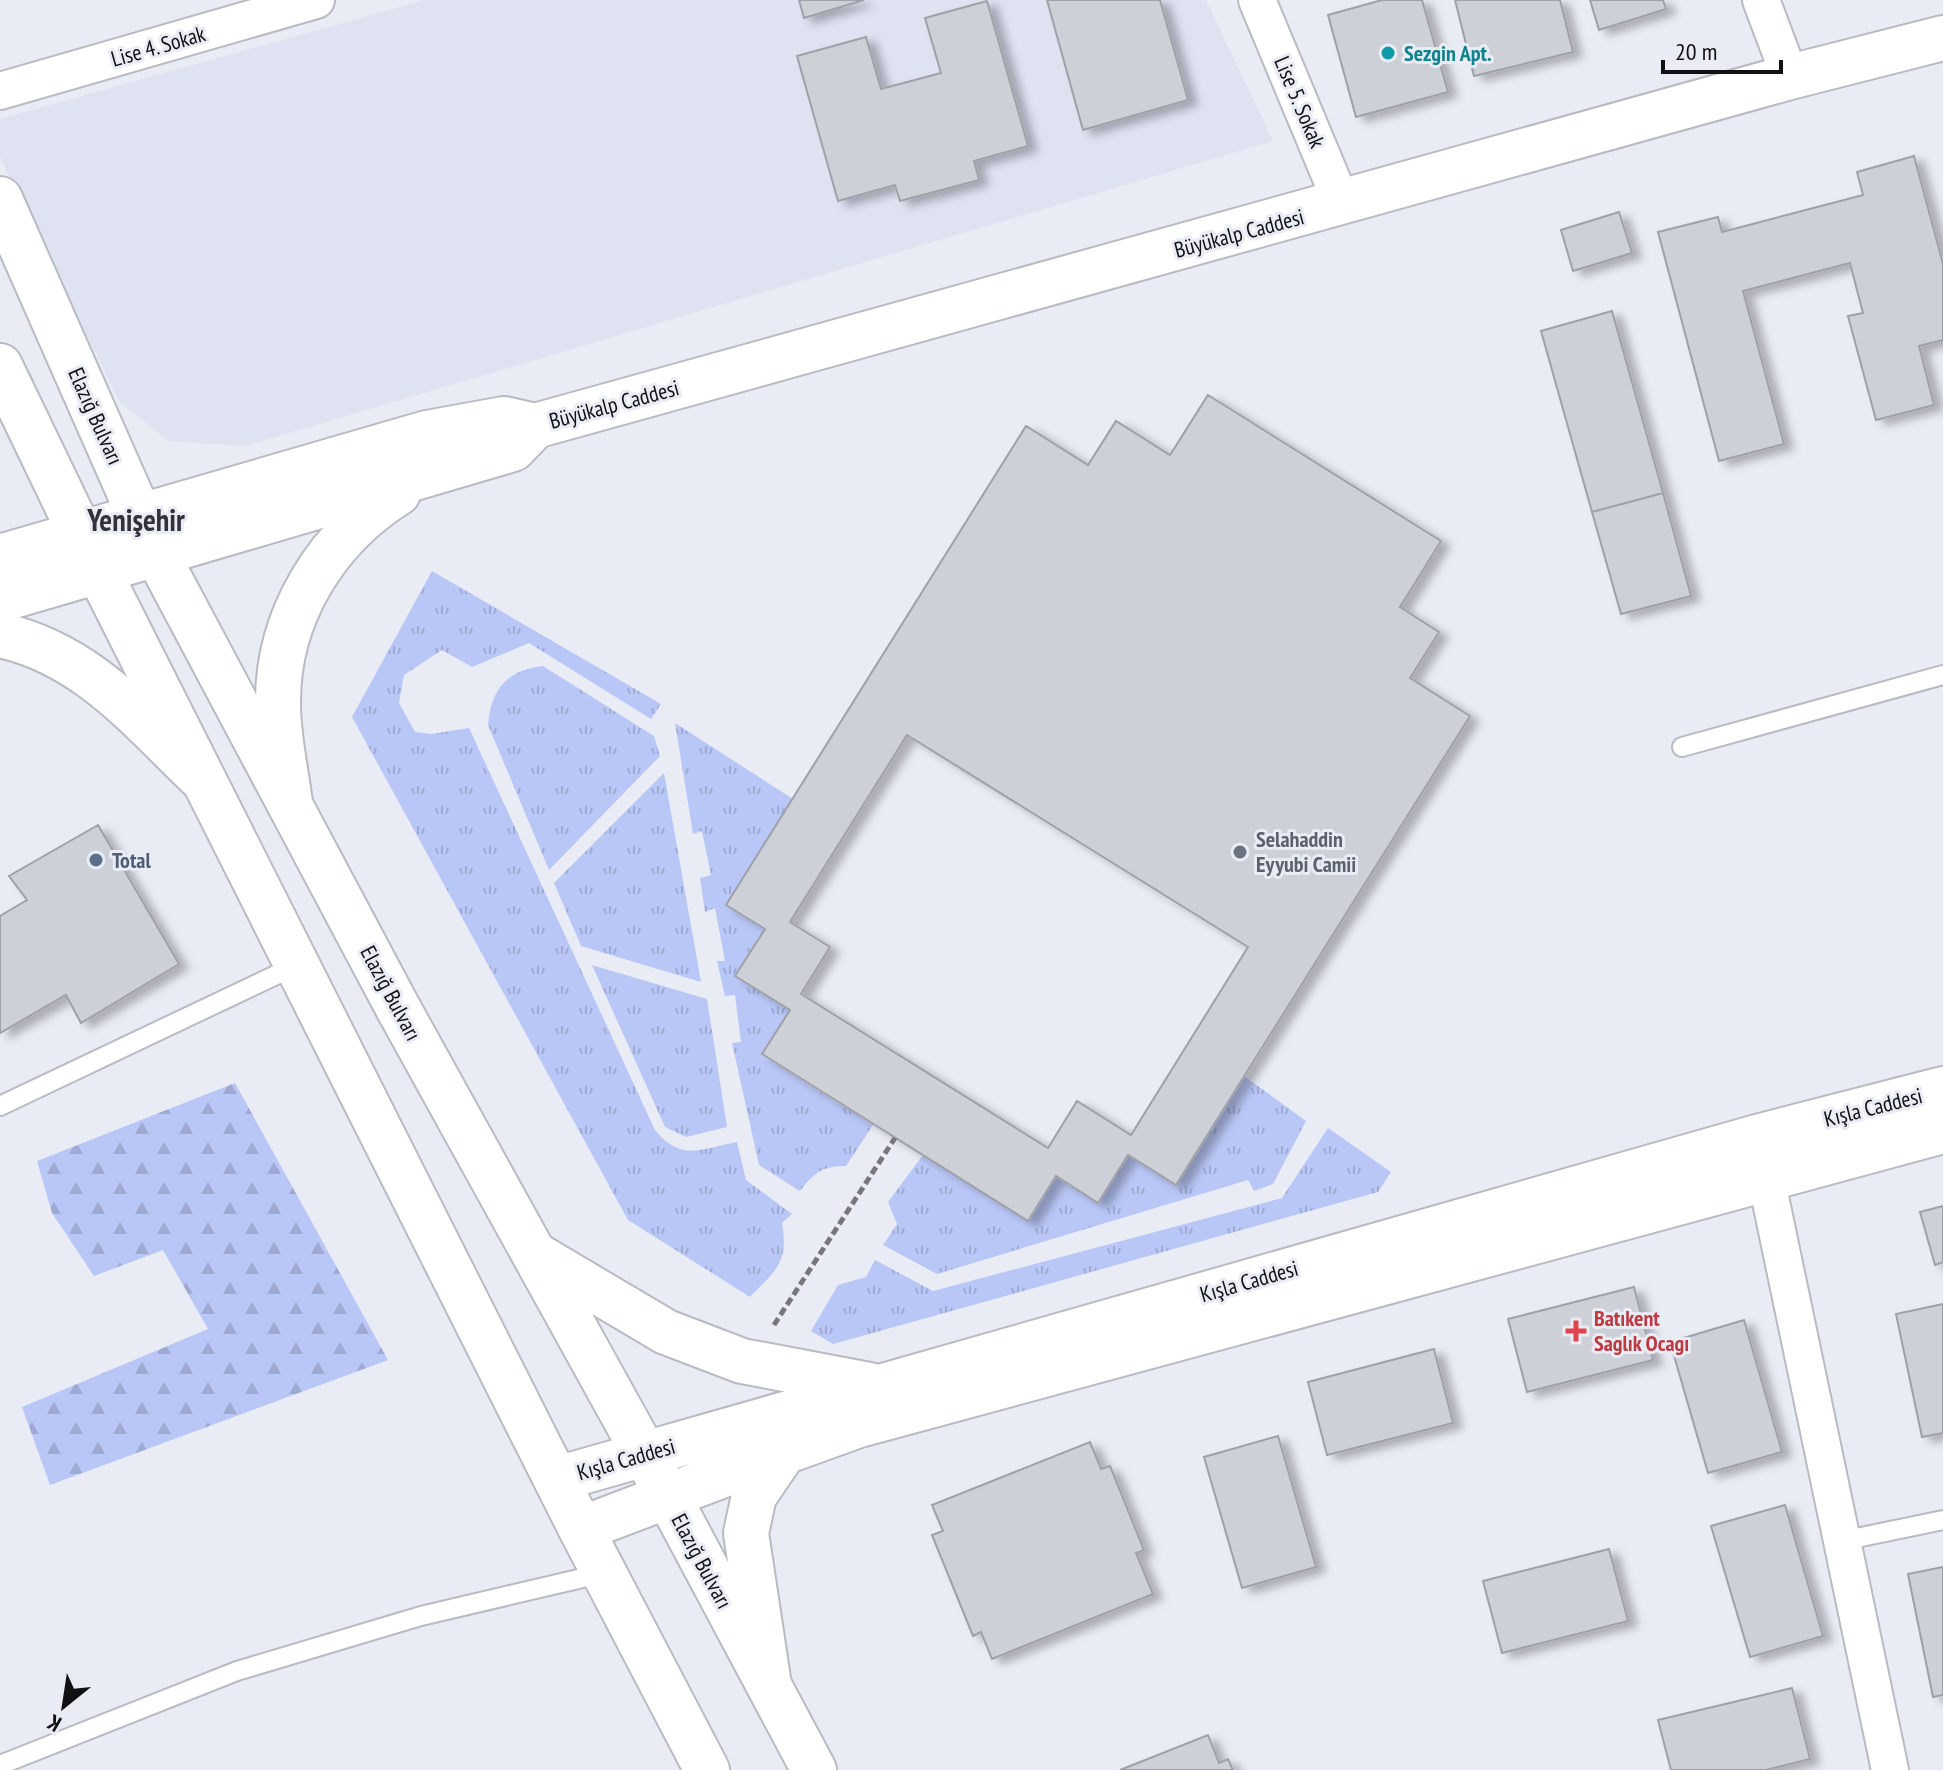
<svg xmlns="http://www.w3.org/2000/svg" width="1943" height="1770" viewBox="0 0 1943 1770" font-family="'PT Sans Narrow',sans-serif">
  <style>
    .built { fill: #dee2f1 }
    .grass { fill: url(#grass-tufts) }
    .forest { fill: url(#forest-firs) }
    .building { fill: #cdd0d7; stroke: #9fa1a8; stroke-width: 2; fill-rule: evenodd; filter: url(#shadow) }
    .lines { fill: none; stroke-linecap: round; stroke-linejoin: round }
    .service-casing { stroke: #b8bbc2; stroke-width: 22 }
    .minor-casing { stroke: #b8bbc2; stroke-width: 40 }
    .tertiary-casing { stroke: #b8bbc2; stroke-width: 48 }
    .primary-casing { stroke: #b8bbc2; stroke-width: 48 }
    .path { stroke: #75777c; stroke-width: 5; stroke-dasharray: 8 4; stroke-linecap: butt }
    .service { stroke: #fff; stroke-width: 18 }
    .minor { stroke: #fff; stroke-width: 36 }
    .tertiary { stroke: #fff; stroke-width: 44 }
    .primary { stroke: #fff; stroke-width: 44 }
    .culture-dot { fill: #0f9aa8; stroke: #e9ecf4; stroke-width: 3 }
    .worship-dot { fill: #6b7280; stroke: #e9ecf4; stroke-width: 3 }
    .service-dot { fill: #5c6f8a; stroke: #e9ecf4; stroke-width: 3 }
    .health-dot { fill: #e0444e; stroke: #e9ecf4; stroke-width: 3 }
    .labels { text-anchor: middle; stroke-width: 6; stroke-linejoin: round; paint-order: stroke }
    .street-label { font-size: 22px; fill: #101113; stroke: #e9ecf4 }
    .culture-label { font-size: 22px; font-weight: bold; fill: #0d838f; stroke: #e9ecf4; text-anchor: start }
    .worship-label { font-size: 22px; font-weight: bold; fill: #5b616d; stroke: #e9ecf4; text-anchor: start }
    .service-label { font-size: 22px; font-weight: bold; fill: #4e5e75; stroke: #e9ecf4; text-anchor: start }
    .health-label { font-size: 22px; font-weight: bold; fill: #be3a42; stroke: #e9ecf4; text-anchor: start }
    .district-label { font-size: 30px; font-weight: bold; fill: #313239; stroke: #e9ecf4 }
  </style>
  <defs>
    <pattern id="grass-tufts" width="24" height="20" patternUnits="userSpaceOnUse" patternTransform="scale(2)"><rect width="24" height="20" fill="#b9c7f7"/><path d="M3 7l-1-3M5 7V3M7 7l1-3M15 17l-1-3M17 17v-4M19 17l1-3" fill="none" stroke="#9eaad3"/></pattern>
    <pattern id="forest-firs" width="22" height="20" patternUnits="userSpaceOnUse" patternTransform="scale(2)"><rect width="22" height="20" fill="#b9c7f7"/><path d="M5 1l3.5 6h-7zM16 11l3.5 6h-7z" fill="#9eaad3"/></pattern>
    <filter id="shadow"><feDropShadow dx="9" dy="5" stdDeviation="4" flood-color="#0004"/></filter>
  </defs>
  <rect width="100%" height="100%" fill="#e9ecf4"/>
  <path class="built" d="M 425,0 L 1206,0 L 1273,141 L 245,446 L 169,441 L 120,403 L 0,157 L 0,119 Z"/>
  <path class="grass" d="M 432,571 L 661,704 L 651,719 L 529,643 L 472,667 L 442,650 L 404,675 L 399,703 L 415,732 L 432,734 L 469,728 L 655,1130 C 681,1162 700,1149 737,1142 L 746,1180 L 792,1214 L 782,1223 C 789,1263 776,1270 750,1297 L 628,1220 L 352,717 Z
    M 543,666 L 654,736 L 660,756 L 549,870 L 488,725 C 491,689 507,670 543,666 Z
    M 675,723 L 793,799 L 726,904 L 765,929 L 736,976 L 790,1010 L 762,1055 L 873,1125 L 846,1166 C 822,1166 814,1173 800,1191 L 759,1165 L 732,1043 L 741,1042 L 735,995 L 725,996 L 717,961 L 725,961 L 715,908 L 705,912 L 700,878 L 711,875 L 702,831 L 693,834 Z
    M 664,773 L 701,982 L 581,946 L 554,883 Z
    M 592,965 L 707,999 L 727,1127 L 686,1137 L 665,1127 Z
    M 1244,1076 L 1306,1121 L 1273,1184 L 1254,1191 L 1248,1180 L 937,1274 L 883,1245 L 897,1224 L 888,1202 L 923,1155 L 1028,1221 L 1056,1176 L 1098,1202 L 1128,1155 Z
    M 1328,1128 L 1391,1172 L 1378,1192 L 833,1344 L 811,1331 L 838,1285 L 866,1277 L 875,1260 L 933,1291 L 1282,1198 Z"/>
  <path class="forest" d="M 235,1083 L 388,1360 L 50,1485 L 22,1407 L 208,1329 L 163,1250 L 94,1276 L 52,1213 L 37,1161 Z"/>
  <path class="building" d="M 799,0 L 864,0 L 804,18 Z
    M 1047,0 L 1160,0 L 1188,100 L 1083,130 Z
    M 1382,0 L 1422,0 L 1448,92 L 1356,117 L 1328,15 Z
    M 1455,0 L 1560,0 L 1573,52 L 1474,76 Z
    M 1590,0 L 1663,0 L 1666,9 L 1599,30 Z
    M 987,1 L 1028,146 L 974,161 L 979,180 L 900,201 L 895,185 L 838,201 L 797,56 L 866,37 L 881,89 L 941,73 L 925,18 Z
    M 1914,156 L 1943,264 L 1943,340 L 1919,346 L 1934,405 L 1876,420 L 1848,316 L 1863,313 L 1850,263 L 1743,291 L 1784,444 L 1719,461 L 1658,232 L 1718,217 L 1722,232 L 1863,195 L 1857,172 Z
    M 1619,212 L 1632,253 L 1573,271 L 1561,230 Z
    M 1612,311 L 1663,493 L 1592,512 L 1541,331 Z
    M 1208,395 L 1441,541 L 1400,607 L 1439,632 L 1410,678 L 1470,716 L 1176,1185 L 1128,1155 L 1098,1203 L 1056,1176 L 1028,1221 L 762,1054 L 790,1010 L 735,976 L 765,929 L 726,905 L 1026,426 L 1088,465 L 1116,421 L 1170,455 ZM 907,735 L 1248,947 L 1131,1135 L 1077,1101 L 1048,1148 L 801,994 L 830,947 L 790,922 Z
    M 1663,493 L 1691,596 L 1621,614 L 1592,512 Z
    M 98,825 L 179,964 L 81,1023 L 66,995 L 0,1033 L 0,916 L 27,900 L 9,876 Z
    M 1943,1206 L 1943,1262 L 1935,1265 L 1920,1212 Z
    M 1634,1287 L 1653,1360 L 1527,1392 L 1508,1319 Z
    M 1943,1304 L 1943,1433 L 1922,1437 L 1896,1314 Z
    M 1744,1320 L 1782,1452 L 1708,1473 L 1670,1342 Z
    M 1434,1349 L 1453,1423 L 1327,1455 L 1308,1382 Z
    M 1278,1436 L 1316,1567 L 1242,1588 L 1204,1457 Z
    M 1090,1442 L 1101,1469 L 1110,1466 L 1144,1550 L 1136,1553 L 1153,1594 L 992,1659 L 981,1632 L 973,1636 L 932,1535 L 943,1531 L 932,1505 Z
    M 1785,1505 L 1823,1636 L 1750,1657 L 1711,1526 Z
    M 1609,1549 L 1628,1621 L 1502,1653 L 1483,1581 Z
    M 1943,1567 L 1943,1695 L 1933,1697 L 1908,1574 Z
    M 1792,1688 L 1810,1759 L 1766,1770 L 1671,1770 L 1658,1720 Z
    M 1208,1735 L 1219,1763 L 1228,1759 L 1233,1770 L 1120,1770 Z"/>
  <g class="lines">
    <defs>
      <path id="service" d="M 1682,747 L 1943,675
        M 0,1106 L 297,965
        M 1842,1541 L 1943,1520
        M 0,1765 L 237,1671 L 421,1616 L 604,1573"/>
      <path id="minor" d="M 1257,0 L 1342,204
        M 1761,0 L 1790,77
        M 0,91 L 316,0
        M 1761,1154 L 1890,1770"/>
      <path id="tertiary" d="M 0,557 L 427,433 L 504,419 L 535,426 L 1790,77 L 1943,38
        M 0,600 L 513,449 L 535,426
        M 0,635 C 87,654 138,718 200,777
        M 290,803 C 286,771 278,737 278,704 C 277,617 326,538 398,493
        M 536,1255 L 666,1332 L 742,1361 L 870,1385
        M 557,1479 L 1757,1137 L 1943,1089
        M 581,1529 L 784,1452
        M 768,1679 L 746,1533 L 754,1496 L 784,1452 L 859,1425 L 1943,1131"/>
      <path id="primary" d="M 0,199 L 156,553 L 398,1008 L 669,1498 L 814,1770
        M 0,366 L 98,570 L 581,1529 L 707,1770"/>
    </defs>
    <use href="#service" class="service-casing"/>
    <use href="#minor" class="minor-casing"/>
    <use href="#tertiary" class="tertiary-casing"/>
    <use href="#primary" class="primary-casing"/>
    <path class="path" d="M 774,1325 L 895,1138"/>
    <use href="#service" class="service"/>
    <use href="#minor" class="minor"/>
    <use href="#tertiary" class="tertiary"/>
    <use href="#primary" class="primary"/>
  </g>
  <circle class="culture-dot" cx="1388" cy="53" r="8"/>
  <circle class="worship-dot" cx="1240" cy="852" r="8"/>
  <circle class="service-dot" cx="96" cy="860" r="8"/>
  <path class="health-dot" d="M1572 1319h8v8h8v8h-8v8h-8v-8h-8v-8h8z"/>
  <g class="labels">
    <g class="street-label">
      <text transform="translate(158 46) rotate(-16)" y="8">Lise 4. Sokak</text>
      <text transform="translate(1300 102) rotate(67)" y="8">Lise 5. Sokak</text>
      <text transform="translate(1239 233) rotate(-15)" y="8">Büyükalp Caddesi</text>
      <text transform="translate(614 404) rotate(-15)" y="8">Büyükalp Caddesi</text>
      <text transform="translate(96 416) rotate(66)" y="8">Elazığ Bulvarı</text>
      <text transform="translate(391 993) rotate(62)" y="8">Elazığ Bulvarı</text>
      <text transform="translate(1873 1107) rotate(-14)" y="8">Kışla Caddesi</text>
      <text transform="translate(1249 1281) rotate(-16)" y="8">Kışla Caddesi</text>
      <text transform="translate(626 1459) rotate(-16)" y="8">Kışla Caddesi</text>
      <text transform="translate(702 1561) rotate(62)" y="8">Elazığ Bulvarı</text>
    </g>
    <g class="culture-label">
      <text x="1404" y="61">Sezgin Apt.</text>
    </g>
    <g class="worship-label">
      <text x="1256" y="847">Selahaddin<tspan x="1256" dy="25">Eyyubi Camii</tspan></text>
    </g>
    <g class="service-label">
      <text x="112" y="868">Total</text>
    </g>
    <g class="health-label">
      <text x="1594" y="1326">Batıkent<tspan x="1594" dy="25">Saglık Ocagı</tspan></text>
    </g>
    <g class="district-label">
      <text x="136" y="531">Yenişehir</text>
    </g>
  </g>
  <g transform="translate(64 1706) rotate(210)" stroke="#e9ecf4" stroke-width="6" paint-order="stroke">
  <path d="M0-6L14 30L0 20L-14 30Z" fill="#101113"/>
  <text y="-12" font-size="22" font-weight="bold" text-anchor="middle" fill="#101113">K</text>
  </g>
  <path d="M1663 60v12h118v-12" fill="none" stroke="#101113" stroke-width="4"/>
  <text x="1675" y="60" font-size="24" fill="#101113" stroke="#e9ecf4" stroke-width="6" paint-order="stroke">20 m</text>
</svg>
